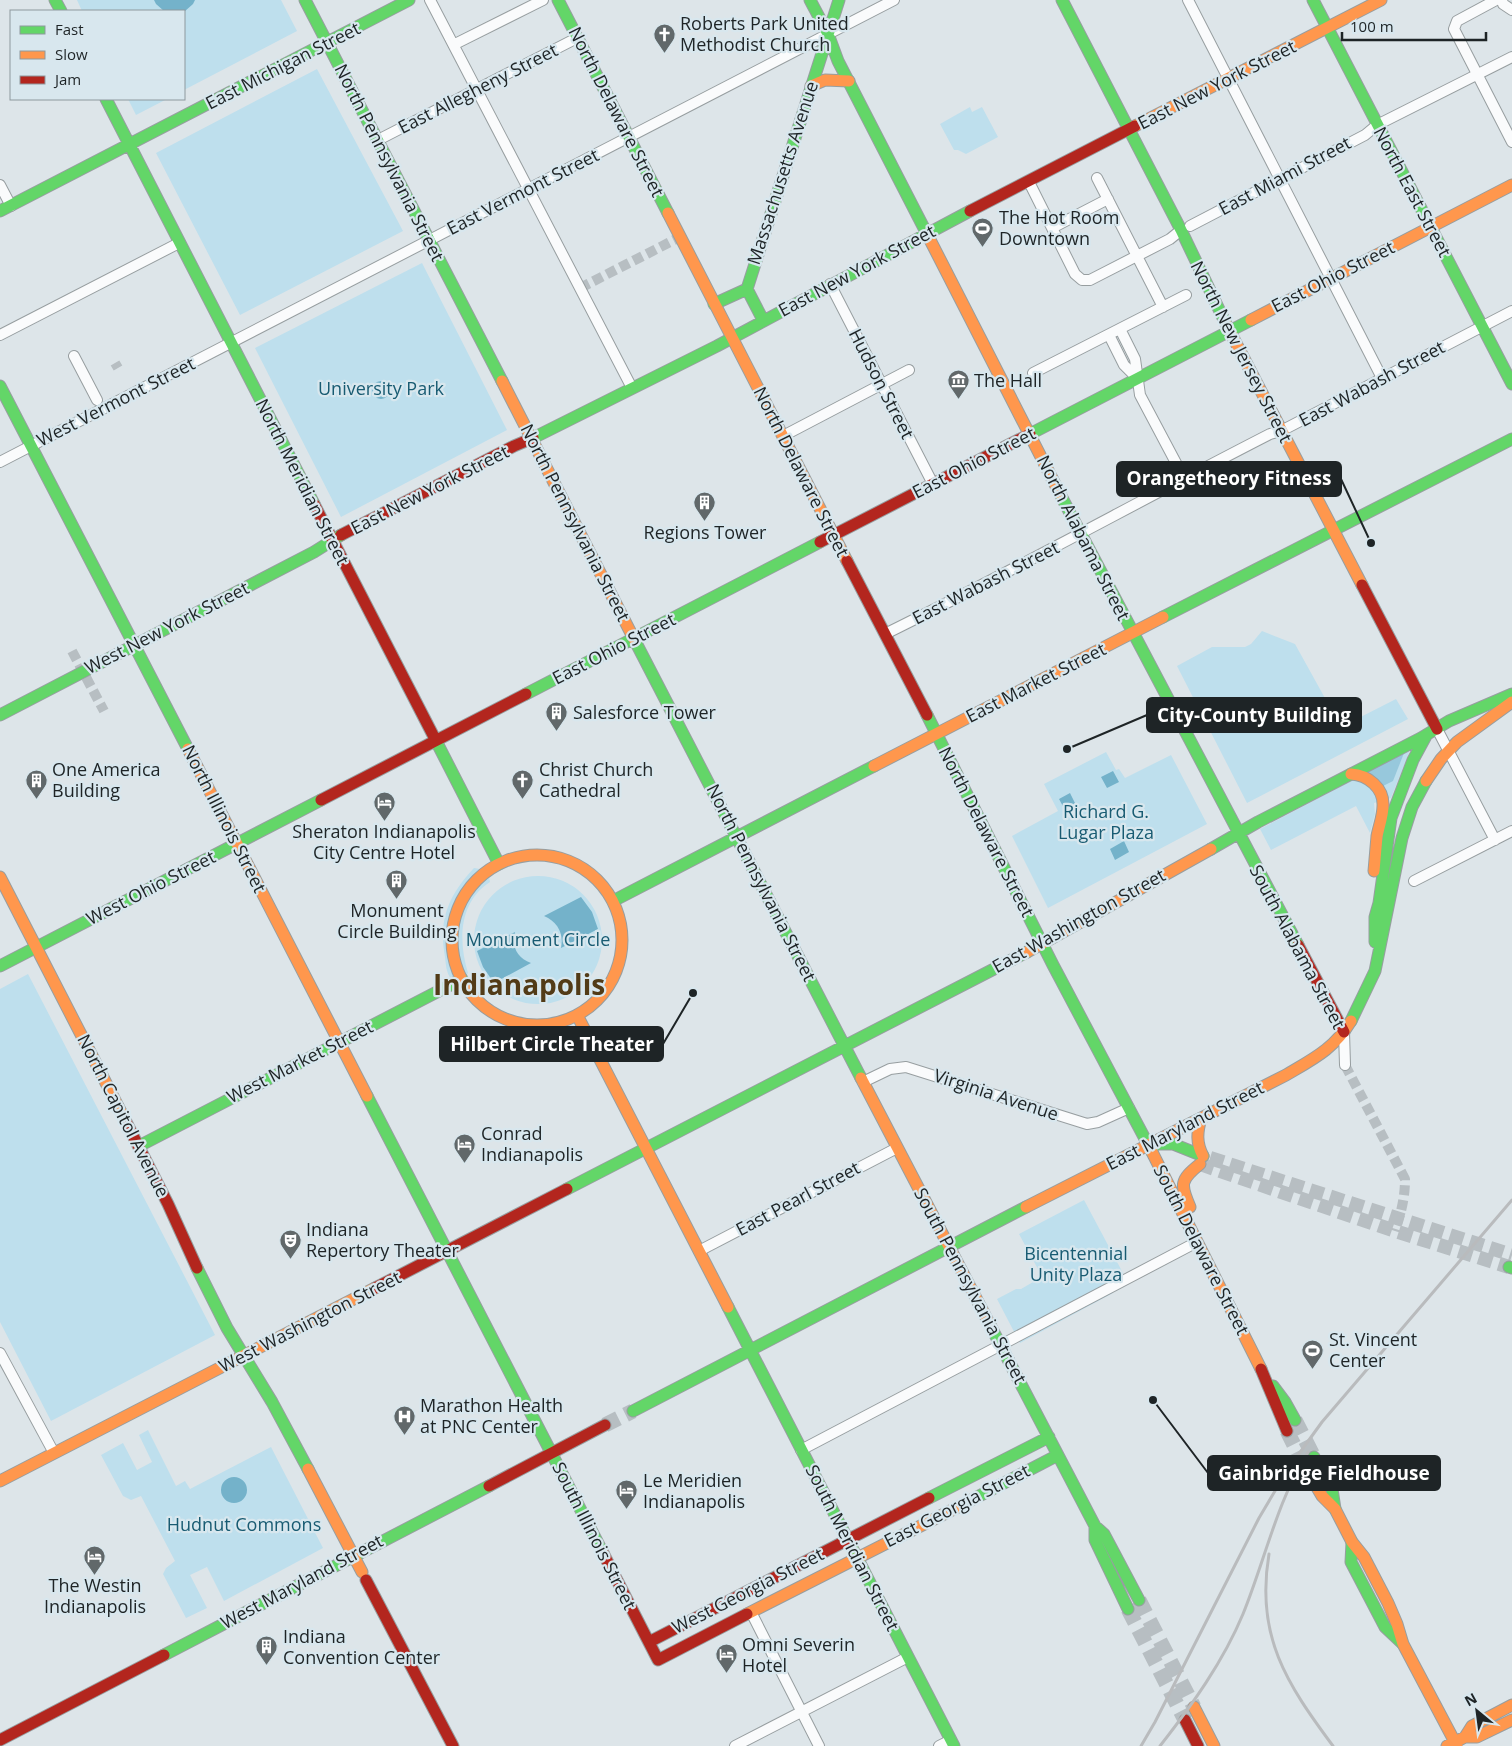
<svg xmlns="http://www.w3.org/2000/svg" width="1512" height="1746" viewBox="0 0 1512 1746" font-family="'Open Sans',sans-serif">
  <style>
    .green { fill: #bedfed }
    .forest { fill: #97c8dc }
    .water { fill: #74b2ca }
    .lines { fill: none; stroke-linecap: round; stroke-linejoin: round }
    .street-tunnel { stroke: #b7bec2; stroke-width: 10; stroke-dasharray: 10 5; stroke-linecap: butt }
    .secondary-tunnel { stroke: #b7bec2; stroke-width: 14; stroke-dasharray: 14 7; stroke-linecap: butt }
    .primary-tunnel { stroke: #b7bec2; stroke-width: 15; stroke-dasharray: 15 8; stroke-linecap: butt }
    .street-casing { stroke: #979ea0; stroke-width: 12 }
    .fast-casing { stroke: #979ea0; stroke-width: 13 }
    .slow-casing { stroke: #979ea0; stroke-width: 13 }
    .jam-casing { stroke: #979ea0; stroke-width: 13 }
    .street { stroke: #fafbfc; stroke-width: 10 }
    .fast { stroke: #63d668; stroke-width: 11 }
    .slow { stroke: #ff974d; stroke-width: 11 }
    .jam { stroke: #b3261e; stroke-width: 11 }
    .rail { stroke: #b9bbbd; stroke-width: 3 }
    .labels { text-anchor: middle; stroke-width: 4.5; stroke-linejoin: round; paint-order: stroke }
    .poi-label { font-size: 18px; fill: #1e2426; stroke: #d8e7ee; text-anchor: start }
    .street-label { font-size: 18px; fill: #1e2426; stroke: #d8e7ee }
    .park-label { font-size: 18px; fill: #185b72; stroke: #d8e7ee }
    .town-label { font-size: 28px; font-weight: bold; fill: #523b17; stroke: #d8e7ee }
    .leader { fill: none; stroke: #1e2426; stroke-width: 2 }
    .callout-dot { fill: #1e2426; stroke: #d8e7ee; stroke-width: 2 }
    .callout { fill: #1e2426; stroke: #1e2426; stroke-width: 2 }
    .callout-label { font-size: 19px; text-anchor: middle; font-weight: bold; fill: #fff }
  </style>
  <rect width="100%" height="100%" fill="#dde5e9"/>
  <path class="green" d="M 77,0 L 281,0 L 297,31 L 184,90 L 184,11 L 82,11 Z
    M 317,69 L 403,231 L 240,315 L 156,153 Z
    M 128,99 L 167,99 L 136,115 Z
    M 970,107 L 972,112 L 982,107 L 998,137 L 966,154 L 958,150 L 954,150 L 940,124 Z
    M 422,263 L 507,430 L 341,517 L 255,348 Z
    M 1262,631 L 1295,644 L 1341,727 L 1396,699 L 1408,719 L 1247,803 L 1177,666 L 1212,647 L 1245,647 L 1251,644 Z
    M 1410,750 L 1391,798 L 1374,803 L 1375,814 L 1370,833 L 1356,806 L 1271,850 L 1260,829 Z
    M 1106,752 L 1116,770 L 1119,769 L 1125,778 L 1171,755 L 1207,824 L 1048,908 L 1012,836 L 1058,811 L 1044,784 Z
    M 474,868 C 483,869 489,872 490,882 C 459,902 458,940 468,973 L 465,977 L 451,979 C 446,972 446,965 445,957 C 438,919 449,895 474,868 Z
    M474 940a64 64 0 1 1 128 0a64 64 0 1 1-128 0Z
    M 28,974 L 215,1335 L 51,1421 L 0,1322 L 0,989 Z
    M 1084,1200 L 1124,1275 L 1108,1284 L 1113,1293 L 1020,1343 L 997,1299 L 1016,1289 L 1021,1289 L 1040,1278 L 1039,1271 L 1019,1234 Z
    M 148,1430 L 176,1486 L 185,1481 L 190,1489 L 271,1447 L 323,1548 L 224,1601 L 207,1567 L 190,1575 L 207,1608 L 186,1618 L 163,1574 L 166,1568 L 175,1561 L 141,1496 L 131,1500 L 123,1496 L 101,1455 L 123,1443 L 137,1470 L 152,1462 L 139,1435 Z"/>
  <path class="forest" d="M 1404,753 L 1393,781 L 1383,786 L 1367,772 Z"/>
  <path class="water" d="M 154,0 L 195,0 L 193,4 L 184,12 L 164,11 L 156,4 Z
    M372 390a9 9 0 1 1 18 0a9 9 0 1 1-18 0Z
    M 1113,771 L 1119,782 L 1107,788 L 1101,777 Z
    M 1070,793 L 1076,805 L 1065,810 L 1059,799 Z
    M 1124,841 L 1129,852 L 1115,860 L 1110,849 Z
    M 581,897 L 592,912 L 598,929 L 561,948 C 564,934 558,922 544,916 Z
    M 515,932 C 511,946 517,958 531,963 L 494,983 L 483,967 L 477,951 Z
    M221 1490a13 13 0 1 1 26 0a13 13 0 1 1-26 0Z"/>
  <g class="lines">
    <path class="street-tunnel" d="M 580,288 L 680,237
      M 115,363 L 118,368
      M 72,651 L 104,711
      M 1345,1065 L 1405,1179 C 1405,1198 1401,1213 1395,1231"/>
    <path class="secondary-tunnel" d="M 1210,1158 L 1512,1255
      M 1200,1164 L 1395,1231 L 1509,1267"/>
    <path class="primary-tunnel" d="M 1295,1420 L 1314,1457
      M 605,1425 L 633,1411
      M 1287,1431 L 1306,1469
      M 1139,1600 L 1194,1707
      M 1128,1609 L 1185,1720"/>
    <defs>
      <path id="street" d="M 430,0 L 632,388
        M 1188,0 L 1382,378
        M 1496,0 L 1457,21 L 1454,29 L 1512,142
        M 1502,0 L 1503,4 L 1512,10
        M 455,44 L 543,0
        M 378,140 L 577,38
        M 1097,178 L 1163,307
        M 1029,182 L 1075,274 L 1082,280 L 1090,280 L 1170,239 L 1181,230
        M 0,185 L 11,206
        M 1190,226 L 1365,135 L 1377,125 L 1512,57
        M 1052,228 L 1108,199
        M 830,284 L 933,484
        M 1120,329 L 1135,359 L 1140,395 L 1184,478
        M 0,335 L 179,243
        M 1109,335 L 1124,365 L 1138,379
        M 74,356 L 97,400
        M 1033,373 L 1186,295
        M 783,436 L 909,370
        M 0,462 L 894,0
        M 885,634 C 1015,570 1141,500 1270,434 L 1281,431 L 1512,311
        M 1437,729 L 1495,840
        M 1414,881 L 1512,831
        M 1344,1032 L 1345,1065
        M 863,1082 L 890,1069 L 906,1067 L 1087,1124 L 1098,1122 L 1129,1108
        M 699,1251 L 897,1148
        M 0,1353 L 54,1453
        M 801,1450 L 1197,1242
        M 751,1612 L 819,1746
        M 735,1746 L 908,1657
        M 939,1746 L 951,1740"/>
      <path id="fast" d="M 55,0 L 61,11
        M 305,0 L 502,381
        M 558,0 L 668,213
        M 810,0 L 828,34 L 838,61 L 927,234
        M 1062,0 L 1181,230 L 1226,324
        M 1313,0 L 1512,384
        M 106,99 L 314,504
        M 0,211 L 409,0
        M 714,304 L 747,289
        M 763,320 L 747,289 L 839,0
        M 0,386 L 188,749
        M 1030,434 L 1251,320
        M 533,438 L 717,346 L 970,211
        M 1060,494 L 1298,945
        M 1163,617 L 1512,439
        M 634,639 L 861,1078
        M 526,694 L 820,542
        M 0,715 L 314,552 L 341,535
        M 927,715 L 1053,965 L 1152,1152
        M 434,737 L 499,864
        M 1211,849 L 1258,822 L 1421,738 L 1449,721 L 1512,694
        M 613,901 L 874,766
        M 1375,942 L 1375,917 L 1379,903 L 1391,818 L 1413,760 L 1426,736
        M 0,966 L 321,800
        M 1351,1021 L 1375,971 L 1402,838 L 1412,807 L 1426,781
        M 367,1096 L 603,1553
        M 1148,1144 L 1173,1144 L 1203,1156
        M 139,1146 L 462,979
        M 567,1189 L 1027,952
        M 1509,1267 L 1512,1268
        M 197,1268 L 227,1328 L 272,1402 L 308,1469
        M 728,1307 L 954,1746
        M 990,1325 L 1095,1526 L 1104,1534 L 1139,1600
        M 1273,1386 L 1285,1402 L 1295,1420
        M 633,1411 L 1026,1207
        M 1314,1457 L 1332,1489 L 1335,1509
        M 929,1498 L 1049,1437
        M 956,1508 L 1058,1455
        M 1095,1526 L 1095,1540 L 1128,1609
        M 1352,1542 L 1351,1562 L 1385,1627 L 1402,1643
        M 164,1655 L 489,1486"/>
      <path id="slow" d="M 811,86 L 825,80 L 849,81
        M 1135,126 L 1381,0
        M 668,213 L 847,561
        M 927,234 L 1060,494
        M 1251,320 L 1512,185
        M 1226,324 L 1362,585
        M 502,381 L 634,639
        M 188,749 L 367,1096
        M 874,766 L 1163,617
        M 1351,774 C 1368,775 1384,788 1383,806 C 1383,816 1379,826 1377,836 C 1376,848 1375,859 1374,871
        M 1426,781 L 1441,759 L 1457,742 L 1512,702
        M452 940a85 85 0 1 1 170 0a85 85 0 1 1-170 0Z
        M 0,877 L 124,1118
        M 1027,952 L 1211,849
        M 577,1015 L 728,1307
        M 861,1078 L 990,1325
        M 1201,1118 C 1197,1132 1196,1143 1203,1156
        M 1152,1152 L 1261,1369
        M 1026,1207 L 1286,1075 C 1313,1059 1334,1049 1351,1021
        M 1190,1207 C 1180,1184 1180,1180 1200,1164
        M 308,1469 L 362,1572
        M 1306,1469 L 1322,1496 L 1335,1509 L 1352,1542 L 1364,1557 L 1388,1603 L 1397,1624 L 1403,1644 L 1457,1746
        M 0,1481 L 375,1288
        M 747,1614 L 956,1508
        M 1194,1707 L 1214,1746
        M 1465,1737 L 1472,1726 L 1512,1705
        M 1447,1746 L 1465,1737 L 1477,1737 L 1512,1720"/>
      <path id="jam" d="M 970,211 L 1135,126
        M 314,504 L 434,737
        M 341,535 L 514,446 L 533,438
        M 820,542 L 1030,434
        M 847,561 L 927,715
        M 1362,585 L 1437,729
        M 321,800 L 526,694
        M 1298,945 L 1344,1032
        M 124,1118 L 168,1204 L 197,1268
        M 375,1288 L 567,1189
        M 1261,1369 L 1287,1431
        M 489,1486 L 605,1425
        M 603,1553 L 658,1660 L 747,1614
        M 366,1580 L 453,1746
        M 649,1642 L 929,1498
        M 1185,1720 L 1198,1746
        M 0,1740 L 164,1655"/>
    </defs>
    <use href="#street" class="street-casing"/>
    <use href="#fast" class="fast-casing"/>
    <use href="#slow" class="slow-casing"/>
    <use href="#jam" class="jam-casing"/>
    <use href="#street" class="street"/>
    <use href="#fast" class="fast"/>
    <use href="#slow" class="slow"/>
    <use href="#jam" class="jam"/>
    <path class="rail" d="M 1269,1554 C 1255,1636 1287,1684 1333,1746
      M 1141,1746 L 1155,1722 L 1259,1518 L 1288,1469 L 1322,1422 L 1512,1200
      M 1160,1746 C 1192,1705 1223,1662 1243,1614 C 1265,1560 1277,1501 1308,1452"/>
  </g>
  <defs>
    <symbol id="church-pin" viewBox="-11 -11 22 30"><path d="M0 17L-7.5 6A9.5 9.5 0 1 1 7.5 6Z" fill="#61686a" stroke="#d8e7ee"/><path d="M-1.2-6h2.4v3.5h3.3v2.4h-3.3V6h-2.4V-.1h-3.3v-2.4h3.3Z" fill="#fff"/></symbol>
    <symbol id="stadium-pin" viewBox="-11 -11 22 30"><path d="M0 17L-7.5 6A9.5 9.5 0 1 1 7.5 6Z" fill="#61686a" stroke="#d8e7ee"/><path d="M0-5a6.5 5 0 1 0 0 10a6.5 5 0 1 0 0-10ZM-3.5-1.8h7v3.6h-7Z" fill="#fff"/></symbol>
    <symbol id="museum-pin" viewBox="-11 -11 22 30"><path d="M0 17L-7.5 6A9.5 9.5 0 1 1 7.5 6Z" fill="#61686a" stroke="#d8e7ee"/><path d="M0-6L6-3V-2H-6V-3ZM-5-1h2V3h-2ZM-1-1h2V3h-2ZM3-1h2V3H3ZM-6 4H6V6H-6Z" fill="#fff"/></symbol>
    <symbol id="building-pin" viewBox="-11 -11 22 30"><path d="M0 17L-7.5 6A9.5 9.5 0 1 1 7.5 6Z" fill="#61686a" stroke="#d8e7ee"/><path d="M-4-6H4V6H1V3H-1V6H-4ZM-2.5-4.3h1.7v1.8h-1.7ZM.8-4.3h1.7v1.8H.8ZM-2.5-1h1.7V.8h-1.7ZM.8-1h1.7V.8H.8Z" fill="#fff"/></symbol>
    <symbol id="hotel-pin" viewBox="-11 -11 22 30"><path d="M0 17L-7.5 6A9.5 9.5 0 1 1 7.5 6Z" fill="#61686a" stroke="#d8e7ee"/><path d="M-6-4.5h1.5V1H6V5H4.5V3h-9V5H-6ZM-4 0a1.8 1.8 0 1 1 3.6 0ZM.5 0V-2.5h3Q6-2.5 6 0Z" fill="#fff"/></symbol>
    <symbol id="theatre-pin" viewBox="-11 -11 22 30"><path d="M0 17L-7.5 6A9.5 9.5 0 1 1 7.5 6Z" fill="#61686a" stroke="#d8e7ee"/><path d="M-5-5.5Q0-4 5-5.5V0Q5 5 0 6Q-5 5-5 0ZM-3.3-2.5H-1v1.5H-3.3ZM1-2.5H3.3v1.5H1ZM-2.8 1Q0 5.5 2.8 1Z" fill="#fff"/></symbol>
    <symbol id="hospital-pin" viewBox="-11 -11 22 30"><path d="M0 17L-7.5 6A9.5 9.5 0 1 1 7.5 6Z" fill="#61686a" stroke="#d8e7ee"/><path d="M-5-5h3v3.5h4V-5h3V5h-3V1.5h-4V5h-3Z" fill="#fff"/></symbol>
  </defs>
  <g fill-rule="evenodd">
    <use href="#church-pin" x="652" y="22" width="25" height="34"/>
    <use href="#stadium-pin" x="970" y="216" width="25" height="34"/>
    <use href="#museum-pin" x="946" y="368" width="25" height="34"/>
    <use href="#building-pin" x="692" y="490" width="25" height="34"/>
    <use href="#building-pin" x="544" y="700" width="25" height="34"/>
    <use href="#building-pin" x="24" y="768" width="25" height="34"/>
    <use href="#church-pin" x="510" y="768" width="25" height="34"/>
    <use href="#hotel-pin" x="372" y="790" width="25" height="34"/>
    <use href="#building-pin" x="384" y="868" width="25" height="34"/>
    <use href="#hotel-pin" x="452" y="1132" width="25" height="34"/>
    <use href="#theatre-pin" x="278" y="1228" width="25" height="34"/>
    <use href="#stadium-pin" x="1300" y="1338" width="25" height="34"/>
    <use href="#hospital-pin" x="392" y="1404" width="25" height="34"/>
    <use href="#hotel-pin" x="614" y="1478" width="25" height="34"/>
    <use href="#hotel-pin" x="82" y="1544" width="25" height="34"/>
    <use href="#building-pin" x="254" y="1634" width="25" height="34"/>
    <use href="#hotel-pin" x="714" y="1642" width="25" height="34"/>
  </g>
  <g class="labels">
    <g class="poi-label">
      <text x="680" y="30">Roberts Park United<tspan x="680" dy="21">Methodist Church</tspan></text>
      <text x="999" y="224">The Hot Room<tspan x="999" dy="21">Downtown</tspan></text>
      <text x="974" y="387">The Hall</text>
      <text x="705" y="539" text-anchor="middle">Regions Tower</text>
      <text x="573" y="719">Salesforce Tower</text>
      <text x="52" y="776">One America<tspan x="52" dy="21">Building</tspan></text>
      <text x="539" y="776">Christ Church<tspan x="539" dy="21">Cathedral</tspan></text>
      <text x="384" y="838" text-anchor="middle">Sheraton Indianapolis<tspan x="384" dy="21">City Centre Hotel</tspan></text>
      <text x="397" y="917" text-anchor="middle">Monument<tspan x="397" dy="21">Circle Building</tspan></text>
      <text x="481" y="1140">Conrad<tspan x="481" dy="21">Indianapolis</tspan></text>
      <text x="306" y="1236">Indiana<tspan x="306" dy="21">Repertory Theater</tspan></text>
      <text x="1329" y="1346">St. Vincent<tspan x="1329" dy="21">Center</tspan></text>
      <text x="420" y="1412">Marathon Health<tspan x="420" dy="21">at PNC Center</tspan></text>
      <text x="643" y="1487">Le Meridien<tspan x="643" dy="21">Indianapolis</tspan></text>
      <text x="95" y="1592" text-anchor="middle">The Westin<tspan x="95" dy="21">Indianapolis</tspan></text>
      <text x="283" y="1643">Indiana<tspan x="283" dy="21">Convention Center</tspan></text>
      <text x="742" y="1651">Omni Severin<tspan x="742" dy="21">Hotel</tspan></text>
    </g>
    <g class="street-label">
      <text transform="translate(283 66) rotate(-27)" y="6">East Michigan Street</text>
      <text transform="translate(1217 85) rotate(-27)" y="6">East New York Street</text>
      <text transform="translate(478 89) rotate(-27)" y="6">East Allegheny Street</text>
      <text transform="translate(616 112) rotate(63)" y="6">North Delaware Street</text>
      <text transform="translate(389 163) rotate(63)" y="6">North Pennsylvania Street</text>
      <text transform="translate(783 173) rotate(-72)" y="6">Massachusetts Avenue</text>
      <text transform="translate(1285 176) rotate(-28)" y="6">East Miami Street</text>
      <text transform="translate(523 192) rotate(-27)" y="6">East Vermont Street</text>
      <text transform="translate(1412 192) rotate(62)" y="6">North East Street</text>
      <text transform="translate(857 271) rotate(-28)" y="6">East New York Street</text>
      <text transform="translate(1333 277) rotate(-27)" y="6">East Ohio Street</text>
      <text transform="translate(1241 352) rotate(63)" y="6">North New Jersey Street</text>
      <text transform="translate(881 384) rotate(63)" y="6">Hudson Street</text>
      <text transform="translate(1372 384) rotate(-28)" y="6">East Wabash Street</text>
      <text transform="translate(116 402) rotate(-27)" y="6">West Vermont Street</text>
      <text transform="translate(974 463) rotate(-27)" y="6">East Ohio Street</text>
      <text transform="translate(801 472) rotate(63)" y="6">North Delaware Street</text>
      <text transform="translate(302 482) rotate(63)" y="6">North Meridian Street</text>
      <text transform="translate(430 490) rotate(-27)" y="6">East New York Street</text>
      <text transform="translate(575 523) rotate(63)" y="6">North Pennsylvania Street</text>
      <text transform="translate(1083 538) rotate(63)" y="6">North Alabama Street</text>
      <text transform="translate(986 583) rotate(-27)" y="6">East Wabash Street</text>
      <text transform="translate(167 628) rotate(-27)" y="6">West New York Street</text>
      <text transform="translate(614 649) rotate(-27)" y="6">East Ohio Street</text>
      <text transform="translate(1036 683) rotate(-27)" y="6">East Market Street</text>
      <text transform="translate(224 819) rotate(63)" y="6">North Illinois Street</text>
      <text transform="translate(986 832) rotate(63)" y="6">North Delaware Street</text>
      <text transform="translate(761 883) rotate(63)" y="6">North Pennsylvania Street</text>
      <text transform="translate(151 888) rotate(-27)" y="6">West Ohio Street</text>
      <text transform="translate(1079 921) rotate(-29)" y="6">East Washington Street</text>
      <text transform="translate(1297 947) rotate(62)" y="6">South Alabama Street</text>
      <text transform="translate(300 1062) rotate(-27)" y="6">West Market Street</text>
      <text transform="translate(996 1095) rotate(18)" y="6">Virginia Avenue</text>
      <text transform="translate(123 1116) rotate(63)" y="6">North Capitol Avenue</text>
      <text transform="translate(1185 1126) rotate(-27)" y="6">East Maryland Street</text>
      <text transform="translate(798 1199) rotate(-28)" y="6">East Pearl Street</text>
      <text transform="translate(1201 1250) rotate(63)" y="6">South Delaware Street</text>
      <text transform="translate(970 1286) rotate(62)" y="6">South Pennsylvania Street</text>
      <text transform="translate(310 1322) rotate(-27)" y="6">West Washington Street</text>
      <text transform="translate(957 1506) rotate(-27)" y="6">East Georgia Street</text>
      <text transform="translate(594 1536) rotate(63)" y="6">South Illinois Street</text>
      <text transform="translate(852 1548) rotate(63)" y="6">South Meridian Street</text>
      <text transform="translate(302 1582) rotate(-28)" y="6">West Maryland Street</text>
      <text transform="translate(748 1591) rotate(-27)" y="6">West Georgia Street</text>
    </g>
    <g class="park-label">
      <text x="381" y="395">University Park</text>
      <text x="1106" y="818">Richard G.<tspan x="1106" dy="21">Lugar Plaza</tspan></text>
      <text x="538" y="946">Monument Circle</text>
      <text x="1076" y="1260">Bicentennial<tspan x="1076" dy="21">Unity Plaza</tspan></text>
      <text x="244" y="1531">Hudnut Commons</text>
    </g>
    <g class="town-label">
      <text x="519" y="995">Indianapolis</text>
    </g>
  </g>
  <path class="leader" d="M1371 543L1341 479M1067 749L1147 715M693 993L663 1044M1153 1400L1208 1473"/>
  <g class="callout-dot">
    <circle cx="1371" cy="543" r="5"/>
    <circle cx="1067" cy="749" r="5"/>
    <circle cx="693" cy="993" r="5"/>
    <circle cx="1153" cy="1400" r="5"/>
  </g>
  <g class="callout">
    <rect x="1117" y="462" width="224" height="34" rx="5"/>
    <rect x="1147" y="698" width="214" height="34" rx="5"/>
    <rect x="440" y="1027" width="223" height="34" rx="5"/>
    <rect x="1208" y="1456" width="232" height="34" rx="5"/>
  </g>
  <g class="callout-label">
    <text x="1229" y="485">Orangetheory Fitness</text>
    <text x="1254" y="722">City-County Building</text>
    <text x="552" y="1051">Hilbert Circle Theater</text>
    <text x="1324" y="1480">Gainbridge Fieldhouse</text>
  </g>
  <rect x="10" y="10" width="175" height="90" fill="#d8e7ee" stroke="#8e999e"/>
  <rect x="20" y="26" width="25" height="8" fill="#63d668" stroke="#8e999e"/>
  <text x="55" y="35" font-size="15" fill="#1e2426">Fast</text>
  <rect x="20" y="51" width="25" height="8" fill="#ff974d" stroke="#8e999e"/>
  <text x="55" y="60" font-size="15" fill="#1e2426">Slow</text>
  <rect x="20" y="76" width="25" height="8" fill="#b3261e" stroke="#8e999e"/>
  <text x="55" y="85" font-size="15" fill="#1e2426">Jam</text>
  <g transform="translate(1477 1711) rotate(331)" stroke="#d8e7ee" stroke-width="4" paint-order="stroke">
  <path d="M0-4L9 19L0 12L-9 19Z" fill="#1e2426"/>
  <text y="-8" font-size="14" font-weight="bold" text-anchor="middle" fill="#1e2426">N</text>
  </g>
  <path d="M1342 32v8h144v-8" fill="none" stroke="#1e2426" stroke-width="2.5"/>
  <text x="1350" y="32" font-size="15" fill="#1e2426" stroke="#d8e7ee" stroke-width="4" paint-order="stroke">100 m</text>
</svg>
